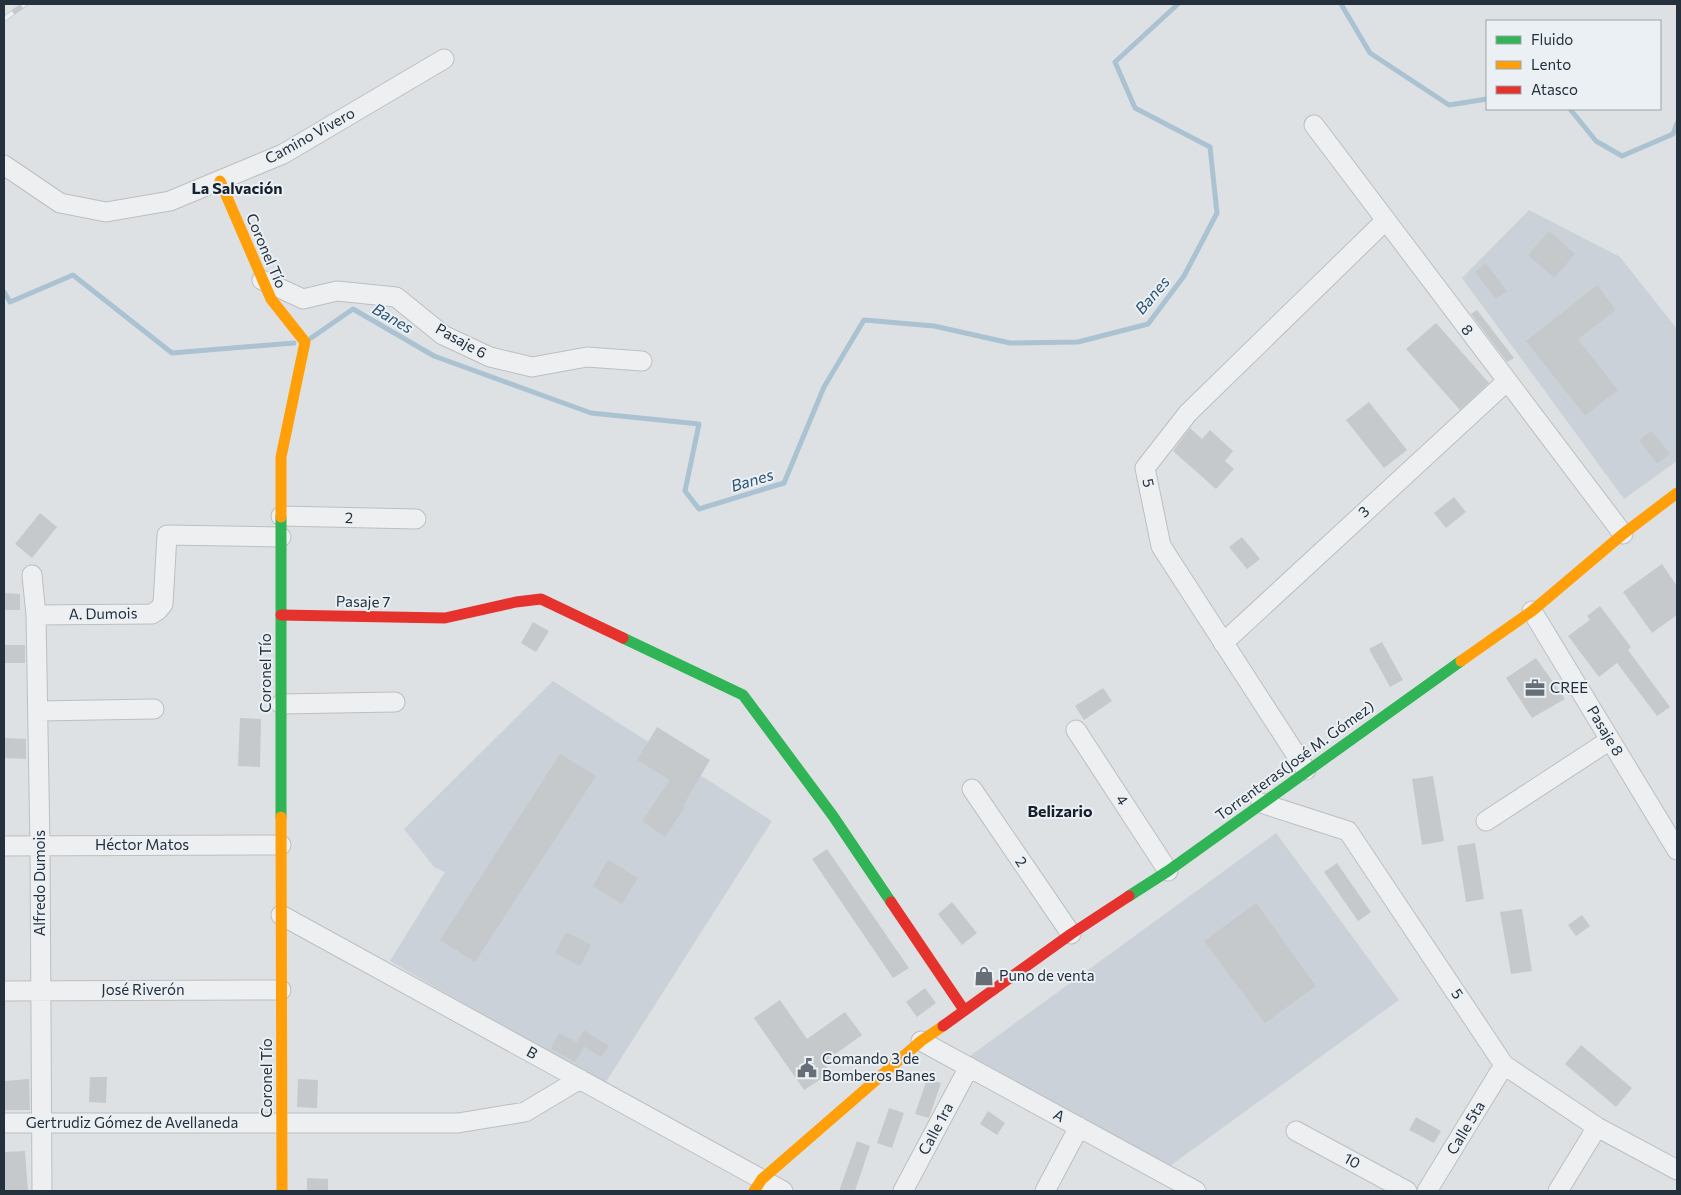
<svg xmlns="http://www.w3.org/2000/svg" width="1681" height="1195" viewBox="0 0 1681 1195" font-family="Commissioner,sans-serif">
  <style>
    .built { fill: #cbd1d8 }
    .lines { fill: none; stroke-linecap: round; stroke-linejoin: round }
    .stream { stroke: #aac2d1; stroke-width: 5 }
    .building { fill: #c6c9cb }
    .street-casing { stroke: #bcbfc1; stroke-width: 21 }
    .street { stroke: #edeff1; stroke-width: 19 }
    .fast { stroke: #30b455; stroke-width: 11 }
    .slow { stroke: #ff9f0a; stroke-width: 11 }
    .jam { stroke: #e5322d; stroke-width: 11 }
    .rail-casing { stroke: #c6c9cc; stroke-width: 5.5 }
    .rail { stroke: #eaf0f4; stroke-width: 4; stroke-dasharray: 11; stroke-linecap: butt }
    .labels { text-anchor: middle; stroke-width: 4; stroke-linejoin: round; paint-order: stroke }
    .street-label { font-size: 15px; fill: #25303d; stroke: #eaf0f4 }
    .poi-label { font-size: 15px; fill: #25303d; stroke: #eaf0f4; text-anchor: start }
    .neighbourhood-label { font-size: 16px; font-weight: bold; fill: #17212d; stroke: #eaf0f4 }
    .water-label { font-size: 16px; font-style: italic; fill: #2d5472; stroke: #eaf0f4 }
  </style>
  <rect width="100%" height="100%" fill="#dee1e3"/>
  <path class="built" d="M 1529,210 L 1620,257 L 1677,329 L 1677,461 L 1624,499 L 1462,278 Z
    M 553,681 L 772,821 L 604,1085 L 390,961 L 445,872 L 434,867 L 404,829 Z
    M 1276,833 L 1399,1000 L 1167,1168 L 970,1056 Z"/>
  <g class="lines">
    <path class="stream" d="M 1341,4 L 1370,53 L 1449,105 L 1487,99
      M 1570,109 L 1596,141 L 1622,156 L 1673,134 L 1677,123
      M 4,292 L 10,302 L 73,275 L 172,353 L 294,343
      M 311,338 L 353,309 L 434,356 L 591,413 L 699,424 L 685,491 L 699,509 L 784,483 L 824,387 L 864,320 L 934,326 L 1010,343 L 1078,342 L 1148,324 L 1184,276 L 1217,213 L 1210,147 L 1135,108 L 1115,62 L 1178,4"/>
  </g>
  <path class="building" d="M 1549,231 L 1575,254 L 1554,278 L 1528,255 Z
    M 1486,263 L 1507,291 L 1496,299 L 1475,272 Z
    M 1597,285 L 1616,310 L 1578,339 L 1618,390 L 1585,416 L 1526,341 Z
    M 1477,310 L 1514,358 L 1507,362 L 1471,314 Z
    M 1436,323 L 1489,383 L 1460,410 L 1406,349 Z
    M 1369,402 L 1407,450 L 1384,468 L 1346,420 Z
    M 1190,428 L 1202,439 L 1210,430 L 1233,451 L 1225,461 L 1234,469 L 1216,489 L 1173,451 Z
    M 1652,431 L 1670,454 L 1657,464 L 1639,440 Z
    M 1454,497 L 1466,512 L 1446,528 L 1434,513 Z
    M 40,513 L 57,527 L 32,558 L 15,544 Z
    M 1242,537 L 1260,559 L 1247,569 L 1229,547 Z
    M 1662,564 L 1677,586 L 1677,615 L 1652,633 L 1623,592 Z
    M 4,593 L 20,594 L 20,610 L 4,610 Z
    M 1600,606 L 1631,647 L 1628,650 L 1670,707 L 1657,716 L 1617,663 L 1599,677 L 1568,636 L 1590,620 L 1587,616 Z
    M 533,622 L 549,631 L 536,652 L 521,643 Z
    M 1382,642 L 1403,680 L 1390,687 L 1369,649 Z
    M 4,645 L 25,645 L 25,663 L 4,663 Z
    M 1536,658 L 1565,699 L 1532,718 L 1506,678 Z
    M 1103,688 L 1112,701 L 1084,720 L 1075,706 Z
    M 240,718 L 261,719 L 260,767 L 238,766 Z
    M 657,727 L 710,760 L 683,806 L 685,807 L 665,837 L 642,821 L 670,780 L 637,760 Z
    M 4,738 L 26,739 L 26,759 L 4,758 Z
    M 560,754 L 596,776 L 475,962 L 440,940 Z
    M 1433,776 L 1444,841 L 1422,845 L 1412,779 Z
    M 1475,843 L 1484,899 L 1466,902 L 1457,846 Z
    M 827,849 L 909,968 L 893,978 L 812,859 Z
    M 608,860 L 638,878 L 622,904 L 593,886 Z
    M 1337,863 L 1371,912 L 1358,921 L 1324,872 Z
    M 952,902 L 977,933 L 962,945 L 938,914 Z
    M 1256,903 L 1316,986 L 1265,1023 L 1204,941 Z
    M 1522,909 L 1532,971 L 1511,974 L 1500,912 Z
    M 1582,915 L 1590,926 L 1576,936 L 1568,925 Z
    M 566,932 L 591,945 L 580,966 L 555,953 Z
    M 925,988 L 936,1003 L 917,1017 L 906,1002 Z
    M 780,1000 L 807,1039 L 845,1012 L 862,1035 L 824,1062 L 830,1073 L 804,1090 L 754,1018 Z
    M 584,1030 L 609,1046 L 601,1057 L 577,1042 Z
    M 559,1033 L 584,1046 L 575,1062 L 551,1048 Z
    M 1581,1045 L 1632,1088 L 1616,1107 L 1565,1064 Z
    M 90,1077 L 107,1077 L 106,1103 L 89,1102 Z
    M 29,1079 L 30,1110 L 4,1110 L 4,1081 Z
    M 298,1079 L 318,1080 L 317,1108 L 297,1107 Z
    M 927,1079 L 941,1083 L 929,1118 L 915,1114 Z
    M 889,1108 L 904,1113 L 892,1148 L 877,1143 Z
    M 988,1111 L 1005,1123 L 997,1135 L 980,1124 Z
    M 1416,1117 L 1441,1131 L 1434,1143 L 1409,1130 Z
    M 857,1141 L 870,1146 L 855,1191 L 839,1191 Z
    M 25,1151 L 28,1191 L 4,1191 L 4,1152 Z
    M 307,1178 L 328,1179 L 328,1191 L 307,1191 Z"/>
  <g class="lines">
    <defs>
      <path id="street" d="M 1314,125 L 1623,534
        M 4,165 L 60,203 L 106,212 L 170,201 L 283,154 L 444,59
        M 262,280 L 303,299 L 337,291 L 396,297 L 443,335 L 490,357 L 532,367 L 587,357 L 642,361
        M 281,516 L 416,519
        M 32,575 L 36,615 L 40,846 L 42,1191
        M 1532,611 L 1677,850
        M 36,615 L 152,614 L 158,610 L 163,604 L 167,535 L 281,537
        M 1223,643 L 1506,382
        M 281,704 L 395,702
        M 38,711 L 154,709
        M 1076,730 L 1168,871
        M 1306,770 L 1161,546 L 1145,468 L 1188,413 L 1385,221
        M 972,789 L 1071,934
        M 1261,803 L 1348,831 L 1504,1065 L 1597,1127 L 1677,1170
        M 1486,821 L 1610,740
        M 4,846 L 281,845
        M 281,915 L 783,1191
        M 4,991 L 281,990
        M 921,1041 L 1196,1191
        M 4,1123 L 458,1123 L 525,1112 L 580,1079
        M 1296,1131 L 1407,1191
        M 903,1191 L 969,1067
        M 1045,1191 L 1079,1127
        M 1427,1191 L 1504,1065
        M 1558,1191 L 1597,1127"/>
    </defs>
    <use href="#street" class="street-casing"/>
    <use href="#street" class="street"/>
    <path class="fast" d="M 281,517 L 281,817
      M 623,638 L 743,695 L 833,816 L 891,902
      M 1129,896 L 1168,871 L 1461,661"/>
    <path class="slow" d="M 220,181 L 271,299 L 305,342 L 281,457 L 281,517
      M 1461,661 L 1532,611 L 1623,534 L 1677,493
      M 281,817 L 282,1191
      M 754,1191 L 762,1179 L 921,1041 L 943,1026"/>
    <path class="jam" d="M 281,615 L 445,618 L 516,602 L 541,599 L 623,638
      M 891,902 L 964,1010
      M 943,1026 L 1071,934 L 1129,896"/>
    <defs>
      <path id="rail" d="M 4,19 L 25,4"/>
    </defs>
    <use href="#rail" class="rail-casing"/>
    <use href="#rail" class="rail"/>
  </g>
  <defs>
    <symbol id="office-bare" viewBox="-9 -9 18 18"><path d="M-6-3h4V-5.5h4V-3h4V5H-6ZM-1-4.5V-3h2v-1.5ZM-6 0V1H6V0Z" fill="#666e77" stroke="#eaf0f4" stroke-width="2.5" paint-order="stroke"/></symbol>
    <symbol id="shop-bare" viewBox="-9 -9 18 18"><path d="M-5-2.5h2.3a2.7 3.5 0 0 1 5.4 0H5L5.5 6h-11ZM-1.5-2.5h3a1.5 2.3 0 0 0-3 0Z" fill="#666e77" stroke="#eaf0f4" stroke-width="2.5" paint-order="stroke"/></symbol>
    <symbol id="civic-bare" viewBox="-9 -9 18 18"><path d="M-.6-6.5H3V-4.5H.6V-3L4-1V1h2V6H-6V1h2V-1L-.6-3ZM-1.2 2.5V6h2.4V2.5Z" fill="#666e77" stroke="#eaf0f4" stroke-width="2.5" paint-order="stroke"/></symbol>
  </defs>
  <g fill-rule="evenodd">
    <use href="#office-bare" x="1521" y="674" width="28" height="28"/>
    <use href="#shop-bare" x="970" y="962" width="28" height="28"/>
    <use href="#civic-bare" x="793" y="1054" width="28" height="28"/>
  </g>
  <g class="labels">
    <g class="street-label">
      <text transform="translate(310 136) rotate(-29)" y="5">Camino Vivero</text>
      <text transform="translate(266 251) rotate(67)" y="5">Coronel Tío</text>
      <text transform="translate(1467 330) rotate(53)" y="5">8</text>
      <text transform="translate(461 341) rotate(29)" y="5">Pasaje 6</text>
      <text transform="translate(1148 483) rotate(78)" y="5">5</text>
      <text transform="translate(1364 512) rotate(-43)" y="5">3</text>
      <text transform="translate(349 518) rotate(1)" y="5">2</text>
      <text transform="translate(363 602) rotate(1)" y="5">Pasaje 7</text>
      <text transform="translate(103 614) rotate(-1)" y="5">A. Dumois</text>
      <text transform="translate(266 673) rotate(-90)" y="5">Coronel Tío</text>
      <text transform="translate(1605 731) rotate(59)" y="5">Pasaje 8</text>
      <text transform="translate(1295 761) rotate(-36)" y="5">Torrenteras(José M. Gómez)</text>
      <text transform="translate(1122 800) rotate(57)" y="5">4</text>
      <text x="142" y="850">Héctor Matos</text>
      <text transform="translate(1021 862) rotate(56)" y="5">2</text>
      <text transform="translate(40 883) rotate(-90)" y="5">Alfredo Dumois</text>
      <text x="143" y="995">José Riverón</text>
      <text transform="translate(1457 994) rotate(56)" y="5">5</text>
      <text transform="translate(532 1053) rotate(29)" y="5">B</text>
      <text transform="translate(267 1078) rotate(-90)" y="5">Coronel Tío</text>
      <text transform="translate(1059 1116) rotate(29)" y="5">A</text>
      <text x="132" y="1128">Gertrudiz Gómez de Avellaneda</text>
      <text transform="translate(1466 1128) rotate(-59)" y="5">Calle 5ta</text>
      <text transform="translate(936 1129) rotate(-62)" y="5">Calle 1ra</text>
      <text transform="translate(1352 1161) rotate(29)" y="5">10</text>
    </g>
    <g class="poi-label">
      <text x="1550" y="693">CREE</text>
      <text x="999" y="981">Puno de venta</text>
      <text x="822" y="1064">Comando 3 de<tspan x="822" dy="17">Bomberos Banes</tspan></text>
    </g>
    <g class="neighbourhood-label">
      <text x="237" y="194">La Salvación</text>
      <text x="1060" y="817">Belizario</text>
    </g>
    <g class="water-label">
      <text transform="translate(1152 295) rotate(-50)" y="6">Banes</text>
      <text transform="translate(393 318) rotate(30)" y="6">Banes</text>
      <text transform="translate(752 480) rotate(-17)" y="6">Banes</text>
    </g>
  </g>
  <rect width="1681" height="1195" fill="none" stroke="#25303d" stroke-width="10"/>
  <rect x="1486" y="20" width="175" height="90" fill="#eaf0f4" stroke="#9ba3ab"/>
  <rect x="1496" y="36" width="25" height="8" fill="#30b455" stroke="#9ba3ab"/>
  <text x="1531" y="45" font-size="15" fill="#25303d">Fluido</text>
  <rect x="1496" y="61" width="25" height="8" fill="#ff9f0a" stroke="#9ba3ab"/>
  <text x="1531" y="70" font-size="15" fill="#25303d">Lento</text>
  <rect x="1496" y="86" width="25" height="8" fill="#e5322d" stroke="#9ba3ab"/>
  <text x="1531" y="95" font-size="15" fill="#25303d">Atasco</text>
</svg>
